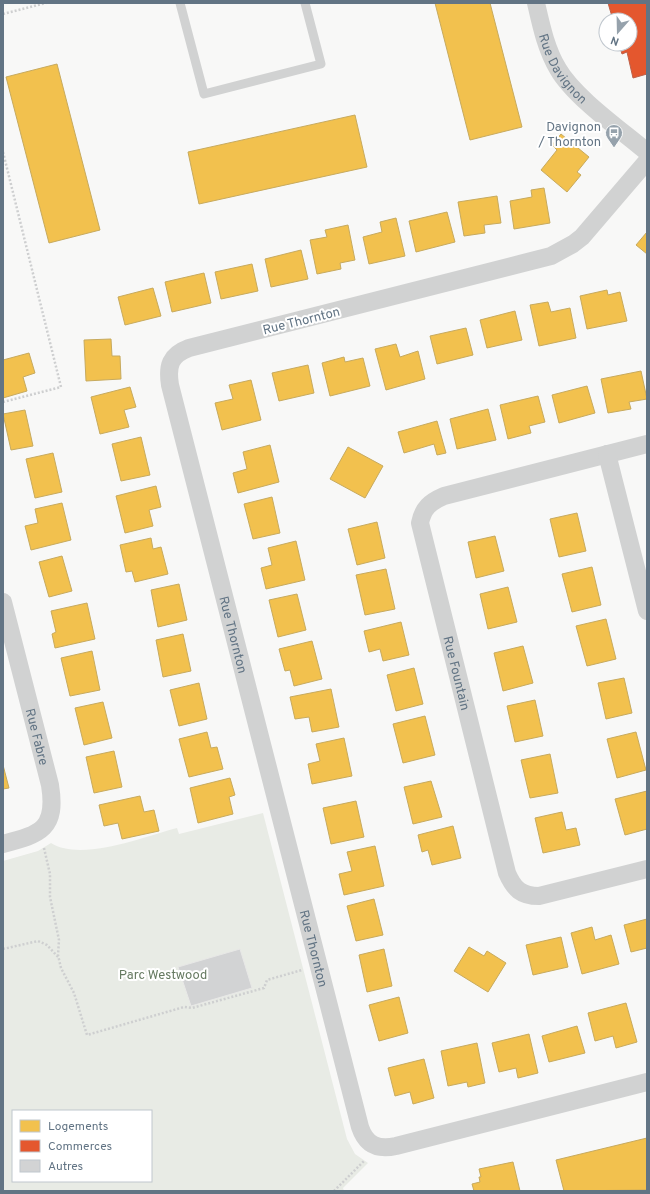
<svg xmlns="http://www.w3.org/2000/svg" width="650" height="1194" viewBox="0 0 650 1194" font-family="Overpass,sans-serif">
  <style>
    .green { fill: #e8ebe5; fill-rule: evenodd }
    .homes { fill: #f2c14e; stroke: #c7aa5e }
    .shops { fill: #e4572e; stroke: #bd6048 }
    .building { fill: #d2d3d4; stroke: #e8e8e7 }
    .lines { fill: none; stroke-linecap: round; stroke-linejoin: round }
    .path { stroke: #cecfd0; stroke-width: 2.5; stroke-dasharray: 2 2; stroke-linecap: butt }
    .service { stroke: #d1d2d2; stroke-width: 9 }
    .minor { stroke: #d1d2d2; stroke-width: 18 }
    .labels { text-anchor: middle; stroke-width: 4; stroke-linejoin: round; paint-order: stroke }
    .street-label { font-size: 13px; fill: #627484; stroke: #fff }
    .poi-label { font-size: 13px; fill: #627484; stroke: #fff; text-anchor: end }
    .park-label { font-size: 13px; fill: #667a61; stroke: #fff }
  </style>
  <rect width="100%" height="100%" fill="#f8f8f7"/>
  <path class="green" d="M 263,813 L 347,1139 L 355,1154 L 368,1163 L 343,1188 L 344,1191 L 3,1191 L 3,861 L 38,851 L 51,843 C 81,862 143,837 177,828 L 179,834 ZM 13,1111 L 151,1111 L 151,1181 L 13,1181 Z"/>
  <path class="homes" d="M 435,3 L 490,3 L 522,127 L 470,140 Z
    M 57,64 L 100,230 L 49,243 L 6,77 Z
    M 355,115 L 367,167 L 199,204 L 188,152 Z
    M 561,134 L 589,157 L 577,172 L 581,175 L 567,192 L 541,170 L 557,150 L 552,145 Z
    M 544,188 L 550,223 L 514,229 L 510,201 L 532,197 L 531,190 Z
    M 497,196 L 501,223 L 484,225 L 485,233 L 464,236 L 458,202 Z
    M 447,212 L 455,242 L 416,252 L 409,221 Z
    M 396,218 L 405,256 L 369,264 L 363,237 L 382,232 L 380,222 Z
    M 348,225 L 355,260 L 340,263 L 341,269 L 317,274 L 310,240 L 327,237 L 325,230 Z
    M 647,232 L 647,254 L 636,245 Z
    M 301,250 L 308,279 L 271,287 L 265,259 Z
    M 252,264 L 258,291 L 221,299 L 215,272 Z
    M 204,273 L 211,303 L 172,312 L 165,282 Z
    M 153,288 L 161,316 L 125,325 L 118,297 Z
    M 607,290 L 608,295 L 620,292 L 627,321 L 587,329 L 580,296 Z
    M 548,302 L 551,312 L 570,308 L 576,338 L 539,346 L 530,305 Z
    M 515,311 L 522,340 L 487,348 L 480,320 Z
    M 466,328 L 473,355 L 437,364 L 430,336 Z
    M 111,339 L 112,356 L 120,356 L 121,379 L 86,381 L 84,340 Z
    M 396,344 L 400,357 L 418,351 L 425,379 L 386,390 L 375,349 Z
    M 29,353 L 35,373 L 23,377 L 27,391 L 3,398 L 3,360 Z
    M 344,357 L 345,362 L 363,358 L 370,386 L 330,396 L 322,363 Z
    M 308,365 L 314,393 L 279,401 L 272,373 Z
    M 641,371 L 647,399 L 629,402 L 631,409 L 608,413 L 601,379 Z
    M 251,380 L 261,420 L 222,430 L 215,403 L 233,399 L 229,385 Z
    M 587,386 L 595,413 L 559,423 L 552,395 Z
    M 130,387 L 136,407 L 124,410 L 129,427 L 100,434 L 91,397 Z
    M 538,396 L 545,422 L 529,426 L 531,433 L 508,439 L 500,405 Z
    M 488,409 L 496,440 L 457,449 L 450,419 Z
    M 25,410 L 33,446 L 11,450 L 3,414 Z
    M 437,421 L 446,453 L 437,455 L 434,444 L 404,453 L 398,432 Z
    M 141,437 L 150,475 L 121,481 L 112,444 Z
    M 270,445 L 279,482 L 238,493 L 233,473 L 247,469 L 243,452 Z
    M 348,447 L 383,466 L 365,498 L 330,479 Z
    M 53,453 L 62,492 L 35,498 L 26,459 Z
    M 156,486 L 161,507 L 149,510 L 153,526 L 125,533 L 116,496 Z
    M 272,497 L 280,533 L 253,539 L 244,504 Z
    M 62,503 L 71,540 L 31,550 L 25,526 L 38,523 L 35,509 Z
    M 577,513 L 586,551 L 559,557 L 550,519 Z
    M 377,522 L 385,558 L 357,565 L 348,529 Z
    M 495,536 L 504,571 L 476,578 L 468,542 Z
    M 151,538 L 153,549 L 161,547 L 168,574 L 135,582 L 132,571 L 126,572 L 120,545 Z
    M 296,541 L 305,580 L 266,589 L 261,568 L 272,565 L 268,548 Z
    M 62,556 L 72,591 L 49,597 L 39,562 Z
    M 592,567 L 601,605 L 572,612 L 562,574 Z
    M 386,569 L 395,609 L 365,615 L 356,575 Z
    M 179,584 L 187,620 L 158,627 L 151,590 Z
    M 508,587 L 517,622 L 488,629 L 480,594 Z
    M 297,594 L 306,630 L 278,637 L 269,600 Z
    M 87,603 L 95,639 L 55,648 L 52,634 L 56,632 L 51,611 Z
    M 606,619 L 616,659 L 587,666 L 576,626 Z
    M 401,622 L 409,655 L 383,661 L 380,649 L 369,652 L 364,631 Z
    M 183,634 L 191,671 L 163,677 L 156,640 Z
    M 312,641 L 322,679 L 294,686 L 290,670 L 285,671 L 279,649 Z
    M 523,646 L 533,683 L 503,691 L 494,653 Z
    M 92,651 L 100,690 L 70,696 L 61,658 Z
    M 414,668 L 423,704 L 396,711 L 387,675 Z
    M 624,678 L 632,713 L 606,719 L 598,683 Z
    M 199,683 L 207,719 L 179,726 L 170,690 Z
    M 331,689 L 339,727 L 312,732 L 309,717 L 295,719 L 290,697 Z
    M 535,700 L 543,736 L 515,742 L 507,706 Z
    M 103,702 L 112,738 L 84,745 L 75,708 Z
    M 425,716 L 435,755 L 403,763 L 393,724 Z
    M 207,732 L 211,748 L 217,747 L 223,769 L 189,777 L 179,739 Z
    M 636,732 L 646,770 L 617,778 L 607,739 Z
    M 344,738 L 352,776 L 312,784 L 308,764 L 320,761 L 316,744 Z
    M 114,751 L 122,787 L 94,793 L 86,757 Z
    M 550,754 L 558,793 L 530,798 L 521,760 Z
    M 3,765 L 9,788 L 3,789 Z
    M 230,778 L 235,795 L 229,797 L 233,814 L 198,823 L 190,788 Z
    M 431,781 L 442,817 L 413,824 L 404,787 Z
    M 647,791 L 647,829 L 625,835 L 615,799 Z
    M 140,796 L 144,812 L 154,810 L 159,831 L 122,839 L 118,823 L 104,826 L 99,805 Z
    M 356,801 L 364,837 L 331,844 L 323,808 Z
    M 562,812 L 566,830 L 576,828 L 580,845 L 543,853 L 535,818 Z
    M 453,826 L 461,858 L 432,865 L 428,850 L 422,852 L 418,835 Z
    M 375,846 L 384,886 L 344,895 L 339,874 L 352,871 L 347,852 Z
    M 374,899 L 383,935 L 356,941 L 347,906 Z
    M 647,919 L 647,948 L 631,952 L 624,925 Z
    M 592,927 L 595,940 L 611,935 L 619,964 L 582,974 L 571,933 Z
    M 561,937 L 568,967 L 533,975 L 526,945 Z
    M 469,947 L 484,956 L 487,951 L 506,963 L 488,992 L 454,971 Z
    M 384,949 L 392,986 L 367,992 L 359,955 Z
    M 399,997 L 408,1033 L 379,1041 L 369,1005 Z
    M 626,1003 L 637,1042 L 616,1048 L 613,1036 L 595,1041 L 588,1013 Z
    M 577,1026 L 585,1053 L 549,1062 L 542,1036 Z
    M 529,1034 L 538,1073 L 518,1078 L 516,1068 L 499,1072 L 492,1043 Z
    M 477,1043 L 485,1083 L 468,1087 L 467,1082 L 448,1086 L 441,1051 Z
    M 424,1059 L 434,1098 L 413,1104 L 410,1092 L 395,1096 L 388,1068 Z
    M 647,1138 L 647,1190 L 564,1191 L 556,1160 Z
    M 513,1162 L 520,1191 L 474,1191 L 472,1184 L 480,1182 L 479,1177 L 481,1177 L 479,1169 Z"/>
  <path class="shops" d="M 608,3 L 647,3 L 647,74 L 633,78 L 627,52 L 622,54 L 619,44 L 630,44 L 630,20 L 613,20 Z"/>
  <path class="building" d="M 240,949 L 252,988 L 191,1006 L 178,967 Z"/>
  <g class="lines">
    <path class="path" d="M 3,14 L 46,3
      M 3,152 L 61,387 L 3,402
      M 44,848 L 50,874 L 50,897 L 59,940 L 58,955 L 61,968 L 74,993 L 87,1035 L 184,1007 L 192,1008 L 264,988 L 267,980 L 302,970
      M 3,949 L 38,941 L 47,945 L 59,958
      M 334,1191 L 364,1161"/>
    <path class="service" d="M 180,3 L 204,94 L 321,64 L 305,3"/>
    <g class="minor">
      <path id="s1" d="M 536,3 C 541,25 546,49 558,69 C 574,97 621,130 647,152"/>
      <path id="s2" d="M 647,161 L 582,237 L 573,244 L 551,256 L 189,348 C 170,355 167,366 170,385 L 360,1127 C 366,1145 378,1150 396,1146 L 647,1082"/>
      <path id="s3" d="M 647,444 L 444,496 C 430,502 423,508 420,523 L 507,873 C 514,889 521,896 539,896 L 647,869"/>
      <path d="M 607,454 L 647,611"/>
      <path id="s4" d="M 3,602 L 50,785 C 57,829 41,834 3,844"/>
    </g>
  </g>
  <defs>
    <symbol id="bus-pin" viewBox="-11 -11 22 30"><path d="M0 17L-7.5 6A9.5 9.5 0 1 1 7.5 6Z" fill="#96a2ac" stroke="#fff"/><path d="M-5-6H5V4H4V6H2V4H-2V6H-4V4H-5ZM-3.5-4V0h7V-4ZM-3.5 1.2v1.5H-2V1.2ZM2 1.2v1.5H3.5V1.2Z" fill="#fff"/></symbol>
  </defs>
  <g fill-rule="evenodd">
    <use href="#bus-pin" x="604" y="123" width="20" height="27"/>
  </g>
  <g class="labels">
    <g class="street-label">
      <text dy="5" stroke="none"><textPath href="#s1" startOffset="72">Rue Davignon</textPath></text>
      <text transform="translate(301 320) rotate(-14)" y="5">Rue Thornton</text>
      <text dy="5" stroke="none"><textPath href="#s2" startOffset="814">Rue Thornton</textPath></text>
      <text dy="5" stroke="none"><textPath href="#s3" startOffset="402">Rue Fountain</textPath></text>
      <text dy="5" stroke="none"><textPath href="#s4" startOffset="139">Rue Fabre</textPath></text>
      <text dy="5" stroke="none"><textPath href="#s2" startOffset="1138">Rue Thornton</textPath></text>
    </g>
    <g class="poi-label">
      <text x="601" y="131">Davignon<tspan x="601" dy="15">/ Thornton</tspan></text>
    </g>
    <g class="park-label">
      <text x="163" y="979">Parc Westwood</text>
    </g>
  </g>
  <rect width="650" height="1194" fill="none" stroke="#627484" stroke-width="8"/>
  <rect x="12" y="1110" width="140" height="72" fill="#ffffff" stroke="#c0c7ce"/>
  <rect x="20" y="1120" width="20" height="12" fill="#f2c14e" stroke="#c0c7ce"/>
  <text x="48" y="1130" font-size="12" fill="#627484">Logements</text>
  <rect x="20" y="1140" width="20" height="12" fill="#e4572e" stroke="#c0c7ce"/>
  <text x="48" y="1150" font-size="12" fill="#627484">Commerces</text>
  <rect x="20" y="1160" width="20" height="12" fill="#d2d3d4" stroke="#c0c7ce"/>
  <text x="48" y="1170" font-size="12" fill="#627484">Autres</text>
  <g transform="translate(618 32) rotate(200)"><circle r="19" fill="#ffffff" stroke="#c0c7ce"/>
  <path d="M0-3L7 15L0 10L-7 15Z" fill="#96a2ac"/>
  <text y="-6" font-size="11" font-weight="bold" text-anchor="middle" fill="#627484">N</text>
  </g>
</svg>
